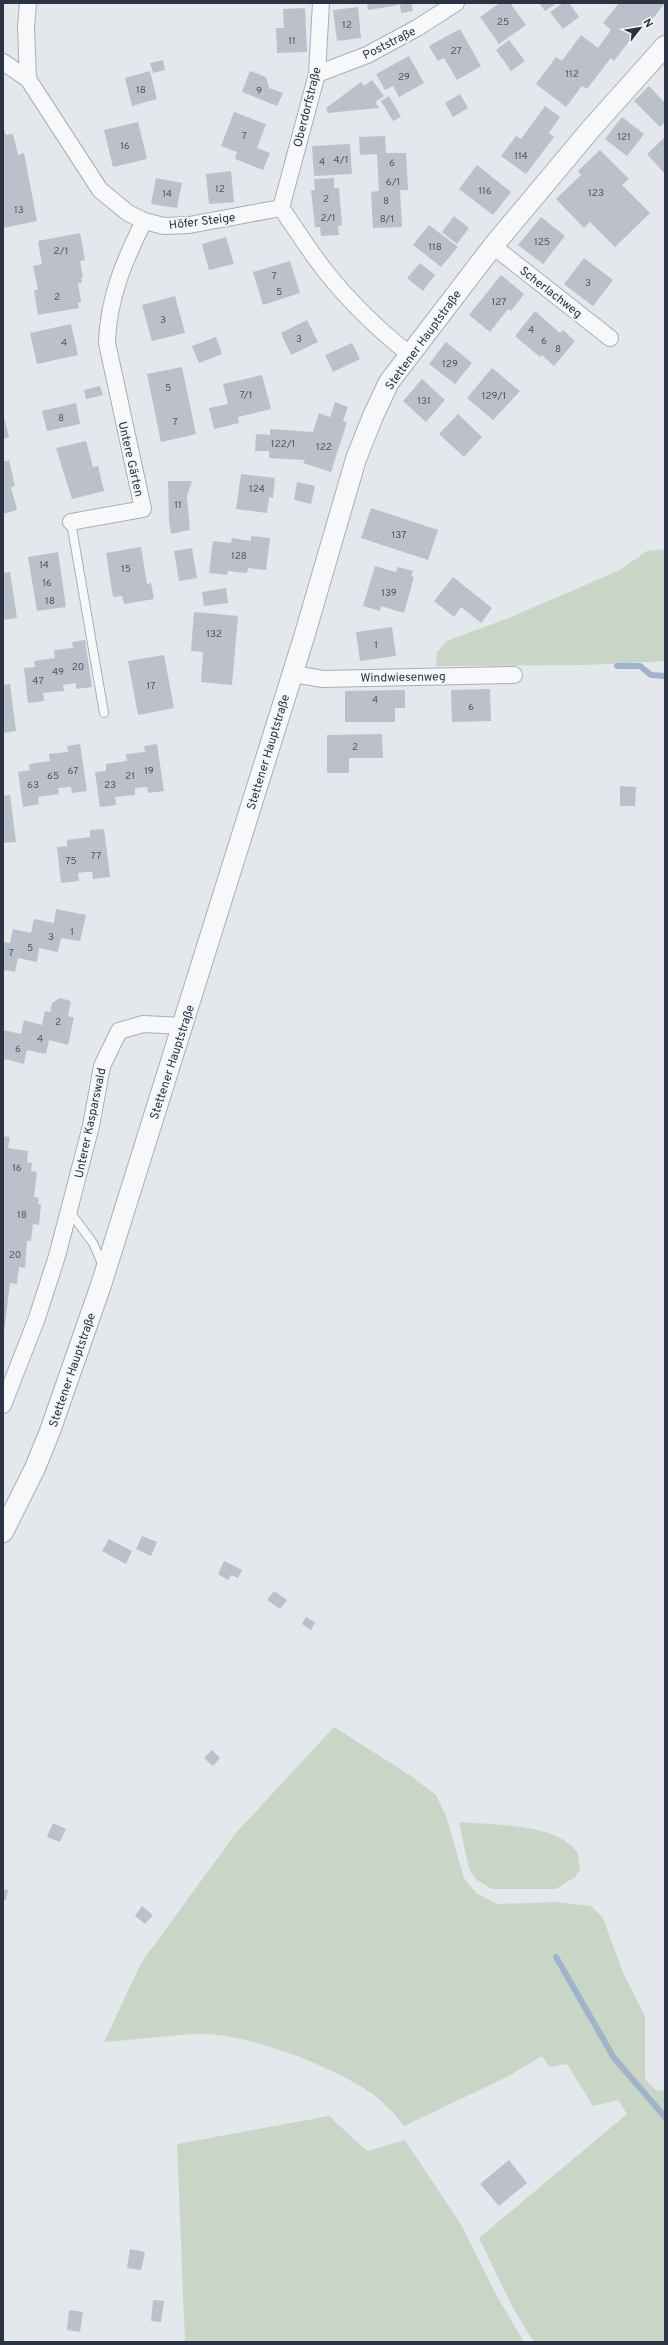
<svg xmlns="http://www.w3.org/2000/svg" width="668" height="2345" viewBox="0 0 668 2345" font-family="Overpass,sans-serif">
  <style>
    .green { fill: #c9d6c5 }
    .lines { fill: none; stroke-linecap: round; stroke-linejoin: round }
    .stream { stroke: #9fb4cc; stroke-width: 6 }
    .building { fill: #bbc0ca }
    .service-casing { stroke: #a9aeb7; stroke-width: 10 }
    .minor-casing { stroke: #a9aeb7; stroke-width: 18 }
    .tertiary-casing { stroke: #a9aeb7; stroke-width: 22 }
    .service { stroke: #f7f8fa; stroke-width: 8 }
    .minor { stroke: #f7f8fa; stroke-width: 16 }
    .tertiary { stroke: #f7f8fa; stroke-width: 20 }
    .labels { text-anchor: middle; stroke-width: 4; stroke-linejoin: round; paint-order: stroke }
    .number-label { font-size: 10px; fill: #4f5766 }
    .street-label { font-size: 12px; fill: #2b3445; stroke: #f4f6f9 }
  </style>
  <rect width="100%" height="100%" fill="#e4e7ec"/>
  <path class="green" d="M 665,549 L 665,661 L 585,665 L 436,666 L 437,652 L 447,641 L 511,617 L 620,570 L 647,551 Z
    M 334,1727 L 411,1776 L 436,1795 L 446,1816 L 464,1878 L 477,1894 L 497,1904 L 557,1902 L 591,1906 L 603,1918 L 623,1973 L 645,2016 L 645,2079 L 656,2090 L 665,2091 L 665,2342 L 534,2342 L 513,2308 L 479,2238 L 627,2114 L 618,2100 L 593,2106 L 567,2064 L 549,2067 L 542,2056 L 509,2076 L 404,2126 C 394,2113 382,2100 367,2090 C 326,2064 247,2033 198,2034 C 167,2035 135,2040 104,2042 L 141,1963 L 236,1833 Z
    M 459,1822 C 491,1825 555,1823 576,1851 C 579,1855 579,1864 580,1869 L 575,1877 L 556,1889 L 492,1889 L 477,1880 L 469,1869 Z
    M 329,2116 L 367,2151 L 405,2140 L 462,2226 L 495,2293 L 524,2342 L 185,2342 L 177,2144 Z"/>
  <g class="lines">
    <path class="stream" d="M 617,666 L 640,666 L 651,675 L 665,676
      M 556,1957 L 614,2058 L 665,2117"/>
  </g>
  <path class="building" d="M 367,3 L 399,3 L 399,5 L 368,10 Z
    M 400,3 L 411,3 L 413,11 L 401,13 Z
    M 500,3 L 510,3 L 526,25 L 499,44 L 480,17 Z
    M 539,3 L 557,3 L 545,11 Z
    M 563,3 L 569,3 L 579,17 L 563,29 L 550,12 Z
    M 619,3 L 665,3 L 650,22 L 646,19 L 614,61 L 611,58 L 587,89 L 582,86 L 566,107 L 536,84 L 556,57 L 562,61 L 581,35 L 598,48 L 611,30 L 603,23 Z
    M 358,7 L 361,38 L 337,41 L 333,10 Z
    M 305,8 L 307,52 L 277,53 L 276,28 L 284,28 L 283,9 Z
    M 460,29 L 481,66 L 457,80 L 444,58 L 438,61 L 429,46 Z
    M 509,40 L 525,61 L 511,71 L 496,50 Z
    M 409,56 L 424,83 L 399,97 L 393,86 L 385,90 L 376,74 Z
    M 163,60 L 165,70 L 153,73 L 150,63 Z
    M 150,71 L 157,99 L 132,106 L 125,78 Z
    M 250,71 L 266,77 L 269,88 L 283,93 L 277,106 L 242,92 Z
    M 372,80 L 384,96 L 375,102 L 379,108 L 328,113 L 326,108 L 361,82 L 364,86 Z
    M 649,86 L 665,103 L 665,122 L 660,127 L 634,101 Z
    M 460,94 L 468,108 L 453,117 L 445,103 Z
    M 389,96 L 401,117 L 393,121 L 381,101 Z
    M 545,106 L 560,117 L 549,133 L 554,137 L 526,174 L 501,156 L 516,136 L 521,139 Z
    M 234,112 L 266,124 L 257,148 L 270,153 L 263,170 L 235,159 L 237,152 L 221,146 Z
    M 622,117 L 644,134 L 627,156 L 605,139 Z
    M 138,122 L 147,159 L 113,167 L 104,130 Z
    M 3,127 L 6,135 L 13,134 L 18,155 L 24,153 L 37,221 L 3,228 Z
    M 385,136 L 386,153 L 406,153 L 408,190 L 400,190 L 402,227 L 373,228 L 371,192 L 379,191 L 377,154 L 360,155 L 359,137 Z
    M 665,137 L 665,174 L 647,154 Z
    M 350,144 L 352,174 L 314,176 L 312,146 Z
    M 600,150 L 629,179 L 622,185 L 650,213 L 615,247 L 590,222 L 584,228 L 556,199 L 581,175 L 578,171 Z
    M 477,165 L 511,192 L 493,215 L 459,189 Z
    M 231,171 L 234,202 L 209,204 L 206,174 Z
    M 156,178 L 182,183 L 177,208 L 151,204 Z
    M 334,178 L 334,188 L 339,188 L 342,225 L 338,226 L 339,235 L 321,236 L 320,227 L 315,227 L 311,190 L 315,190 L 314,179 Z
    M 454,216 L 469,228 L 457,244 L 442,232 Z
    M 541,217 L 565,236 L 543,264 L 518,245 Z
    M 429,225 L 458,247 L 441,267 L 413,245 Z
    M 80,233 L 85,260 L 80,261 L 83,277 L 81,278 L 82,283 L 78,283 L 81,302 L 78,303 L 79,308 L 38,315 L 34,290 L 38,290 L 33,266 L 42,264 L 38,241 Z
    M 226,237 L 234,264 L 209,270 L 202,244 Z
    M 584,258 L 613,280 L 593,306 L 564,284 Z
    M 290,261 L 300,293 L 263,305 L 253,272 Z
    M 420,263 L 435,275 L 423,291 L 407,278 Z
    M 501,275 L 524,294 L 511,311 L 508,309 L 490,332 L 469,315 Z
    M 175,296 L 185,333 L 152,341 L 142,305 Z
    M 535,311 L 560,333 L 563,330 L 575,341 L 554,366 L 542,355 L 540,357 L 515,336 Z
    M 307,320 L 318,342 L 291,355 L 281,333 Z
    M 71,324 L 78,355 L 37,364 L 30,333 Z
    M 216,337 L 222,354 L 199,363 L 192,346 Z
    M 446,342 L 472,363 L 455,384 L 429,364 Z
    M 352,343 L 360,359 L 333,372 L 325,355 Z
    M 182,367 L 196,434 L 161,442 L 147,374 Z
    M 492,368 L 520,391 L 493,420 L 467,398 Z
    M 262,375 L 271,409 L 238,417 L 239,423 L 214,429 L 209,408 L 228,404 L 223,384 Z
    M 422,379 L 445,400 L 426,422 L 403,401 Z
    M 100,386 L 103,395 L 86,399 L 84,390 Z
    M 335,402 L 348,407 L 343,421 L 347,422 L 331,472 L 303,463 L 305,460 L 269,458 L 269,451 L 255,451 L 256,434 L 270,435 L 270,429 L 313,432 L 319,413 L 330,417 Z
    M 76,403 L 80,424 L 47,431 L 42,411 Z
    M 3,413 L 9,437 L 3,439 Z
    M 458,414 L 482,437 L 464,457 L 439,434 Z
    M 86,441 L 93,467 L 98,466 L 104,491 L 72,499 L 56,448 Z
    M 9,460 L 15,486 L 11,487 L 17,510 L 3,514 L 3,462 Z
    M 241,474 L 275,478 L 273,498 L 269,497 L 267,513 L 236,509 Z
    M 168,481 L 192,481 L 187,496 L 190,530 L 171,534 L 169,521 Z
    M 297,482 L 315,486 L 311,504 L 294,500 Z
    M 371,508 L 438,530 L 428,560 L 361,538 Z
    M 251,536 L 270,538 L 266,570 L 248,568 L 247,573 L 228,571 L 227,575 L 209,573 L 213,541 L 231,543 L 232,538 L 251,541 Z
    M 141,547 L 147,584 L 151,583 L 154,599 L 124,604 L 122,596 L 113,597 L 106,553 Z
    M 192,548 L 197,578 L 179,581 L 174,551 Z
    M 58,552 L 66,607 L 37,611 L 28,557 Z
    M 375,566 L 396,572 L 398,567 L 413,571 L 411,576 L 414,577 L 404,613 L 381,606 L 380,611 L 363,606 Z
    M 10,572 L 17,618 L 3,620 L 3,573 Z
    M 453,577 L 492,608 L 481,623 L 461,607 L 454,617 L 434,601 Z
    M 226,588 L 228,603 L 204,606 L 202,592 Z
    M 194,612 L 238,616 L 232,685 L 201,682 L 203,652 L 191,651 Z
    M 392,627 L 396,656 L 360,661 L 356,632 Z
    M 85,640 L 92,687 L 76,689 L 76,683 L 63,685 L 64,691 L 43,693 L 44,701 L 28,703 L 24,668 L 35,667 L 34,661 L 55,658 L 54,650 L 73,648 L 72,642 Z
    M 164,655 L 174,708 L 138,715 L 128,661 Z
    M 10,684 L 16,731 L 3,733 L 3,685 Z
    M 490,689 L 491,721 L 452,722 L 451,690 Z
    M 405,690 L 405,708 L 395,708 L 395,722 L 345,722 L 345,691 Z
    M 382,734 L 383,758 L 349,758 L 349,773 L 327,773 L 327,735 Z
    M 80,744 L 87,791 L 72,793 L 71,787 L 58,788 L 59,794 L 38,797 L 39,804 L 23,807 L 18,772 L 30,770 L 29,764 L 50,761 L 49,754 L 68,752 L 67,746 Z
    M 157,744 L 164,791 L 148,793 L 147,787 L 135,788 L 135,795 L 115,797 L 116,805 L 100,807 L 95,772 L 106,771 L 106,764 L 127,761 L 126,754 L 145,752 L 144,746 Z
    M 620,786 L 636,787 L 635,806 L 620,806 Z
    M 10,795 L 16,842 L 3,843 L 3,796 Z
    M 104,829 L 110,877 L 93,879 L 92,872 L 86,872 L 78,873 L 79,881 L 61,883 L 57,847 L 67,846 L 67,840 L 90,837 L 90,830 Z
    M 56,909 L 86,915 L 80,941 L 61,938 L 58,952 L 39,948 L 37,962 L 18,958 L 15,972 L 3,970 L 3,942 L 10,943 L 13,929 L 31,933 L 34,919 L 54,923 Z
    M 60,998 L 71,1001 L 68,1016 L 74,1018 L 68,1045 L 49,1040 L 46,1054 L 27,1050 L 24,1064 L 5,1059 L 3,1065 L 3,1030 L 21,1034 L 24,1020 L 42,1025 L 45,1011 L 50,1012 L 52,1003 Z
    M 3,1136 L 10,1137 L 8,1148 L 28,1151 L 27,1162 L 32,1163 L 31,1171 L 37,1172 L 34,1197 L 39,1198 L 38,1204 L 41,1205 L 39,1225 L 33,1224 L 31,1241 L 27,1241 L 25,1268 L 19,1267 L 17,1284 L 10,1283 L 4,1332 Z
    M 142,1536 L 157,1542 L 151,1556 L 136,1549 Z
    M 109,1539 L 132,1551 L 126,1564 L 102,1551 Z
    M 224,1561 L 242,1570 L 238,1578 L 231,1575 L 228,1580 L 218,1574 Z
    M 274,1591 L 287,1600 L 280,1609 L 267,1600 Z
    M 306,1617 L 315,1622 L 311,1630 L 302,1624 Z
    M 212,1750 L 220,1758 L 213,1766 L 204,1758 Z
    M 53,1823 L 66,1829 L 60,1842 L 47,1837 Z
    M 3,1889 L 8,1890 L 6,1900 L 3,1900 Z
    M 142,1906 L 153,1915 L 145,1924 L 135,1916 Z
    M 509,2160 L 527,2183 L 499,2206 L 480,2184 Z
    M 130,2249 L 145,2252 L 141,2270 L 127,2268 Z
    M 153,2300 L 164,2301 L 161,2322 L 151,2321 Z
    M 69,2310 L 83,2312 L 80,2332 L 67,2330 Z"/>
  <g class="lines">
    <defs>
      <path id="service" d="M 71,522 L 104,713
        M 70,1212 L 93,1243 L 103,1266"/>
      <path id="minor" d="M 28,3 L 26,27 L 28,79
        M 3,62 L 28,79 L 100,190 L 128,213 L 144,221 L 164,226 L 189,225 L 281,208 C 296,229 310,252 326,272 C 350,302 379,330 409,354
        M 317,74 L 367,55 L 417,28 L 456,3
        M 281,208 L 317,74 L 321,3
        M 493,246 L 610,338
        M 71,522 L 143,509 L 107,343 C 108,299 124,261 144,221
        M 293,674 L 323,679 L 514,675
        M 3,1405 L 37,1318 L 57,1256 L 91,1126 L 102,1066 L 119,1031 L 143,1024 L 184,1026"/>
      <path id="tertiary" d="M 3,1532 L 35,1468 L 50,1431 L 101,1285 L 304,637 L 356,459 L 373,416 L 389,382 L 493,246 L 590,130 L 665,46"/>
    </defs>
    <use href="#service" class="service-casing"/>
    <use href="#minor" class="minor-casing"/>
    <use href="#tertiary" class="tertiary-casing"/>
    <use href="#service" class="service"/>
    <use href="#minor" class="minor"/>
    <use href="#tertiary" class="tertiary"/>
  </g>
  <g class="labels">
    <g class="number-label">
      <text x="503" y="25">25</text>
      <text x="347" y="28">12</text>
      <text x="292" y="44">11</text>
      <text x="456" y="54">27</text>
      <text x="572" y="77">112</text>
      <text x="404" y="80">29</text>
      <text x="141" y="93">18</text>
      <text x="259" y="94">9</text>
      <text x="244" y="139">7</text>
      <text x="624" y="140">121</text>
      <text x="125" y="149">16</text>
      <text x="521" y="159">114</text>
      <text x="341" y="163">4/1</text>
      <text x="322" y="165">4</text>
      <text x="392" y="166">6</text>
      <text x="393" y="185">6/1</text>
      <text x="220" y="192">12</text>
      <text x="485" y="194">116</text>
      <text x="596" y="196">123</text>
      <text x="167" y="197">14</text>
      <text x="326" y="202">2</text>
      <text x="386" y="204">8</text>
      <text x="19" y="213">13</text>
      <text x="328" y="221">2/1</text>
      <text x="387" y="222">8/1</text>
      <text x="542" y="245">125</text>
      <text x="435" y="250">118</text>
      <text x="61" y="254">2/1</text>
      <text x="274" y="279">7</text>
      <text x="588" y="286">3</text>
      <text x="279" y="295">5</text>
      <text x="57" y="300">2</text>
      <text x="499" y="305">127</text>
      <text x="163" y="323">3</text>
      <text x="531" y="333">4</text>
      <text x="299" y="342">3</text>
      <text x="544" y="344">6</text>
      <text x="64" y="346">4</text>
      <text x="558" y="352">8</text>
      <text x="450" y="367">129</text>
      <text x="168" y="391">5</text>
      <text x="246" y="398">7/1</text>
      <text x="494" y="399">129/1</text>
      <text x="424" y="404">131</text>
      <text x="61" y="421">8</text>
      <text x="175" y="425">7</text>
      <text x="283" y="447">122/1</text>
      <text x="324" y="450">122</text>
      <text x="257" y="492">124</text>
      <text x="178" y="508">11</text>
      <text x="399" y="538">137</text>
      <text x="239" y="559">128</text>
      <text x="44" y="568">14</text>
      <text x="126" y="572">15</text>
      <text x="47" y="586">16</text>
      <text x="389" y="596">139</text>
      <text x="50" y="604">18</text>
      <text x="214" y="637">132</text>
      <text x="376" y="648">1</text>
      <text x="78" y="670">20</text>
      <text x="58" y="675">49</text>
      <text x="38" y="684">47</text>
      <text x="151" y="689">17</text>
      <text x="375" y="703">4</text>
      <text x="471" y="710">6</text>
      <text x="355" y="750">2</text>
      <text x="73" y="774">67</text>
      <text x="149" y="774">19</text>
      <text x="53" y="779">65</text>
      <text x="130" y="779">21</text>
      <text x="33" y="788">63</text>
      <text x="110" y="788">23</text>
      <text x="96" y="859">77</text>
      <text x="71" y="864">75</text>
      <text x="72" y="935">1</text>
      <text x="51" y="940">3</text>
      <text x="30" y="951">5</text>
      <text x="11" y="956">7</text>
      <text x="58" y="1025">2</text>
      <text x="40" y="1042">4</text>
      <text x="18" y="1052">6</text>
      <text x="17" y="1171">16</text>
      <text x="22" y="1218">18</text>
      <text x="15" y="1258">20</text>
    </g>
    <g class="street-label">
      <text transform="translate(389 43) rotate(-27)" y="4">Poststraße</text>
      <text transform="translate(307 107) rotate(-76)" y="4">Oberdorfstraße</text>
      <text transform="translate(202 221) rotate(-7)" y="4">Höfer Steige</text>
      <text transform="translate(551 292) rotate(38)" y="4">Scherlachweg</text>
      <text transform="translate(423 340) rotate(-54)" y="4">Stettener Hauptstraße</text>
      <text transform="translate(131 459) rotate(77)" y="4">Untere Gärten</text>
      <text transform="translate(403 677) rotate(-1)" y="4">Windwiesenweg</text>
      <text transform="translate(268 752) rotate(-73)" y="4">Stettener Hauptstraße</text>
      <text transform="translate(172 1062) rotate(-72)" y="4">Stettener Hauptstraße</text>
      <text transform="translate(90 1123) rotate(-78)" y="4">Unterer Kasparswald</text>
      <text transform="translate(72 1370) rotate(-71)" y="4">Stettener Hauptstraße</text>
    </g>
  </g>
  <rect width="668" height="2345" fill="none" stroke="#2b3445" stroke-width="8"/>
  <g transform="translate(640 28) rotate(59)" stroke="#f4f6f9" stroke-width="3" paint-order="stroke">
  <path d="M0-3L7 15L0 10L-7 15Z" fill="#2b3445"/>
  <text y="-6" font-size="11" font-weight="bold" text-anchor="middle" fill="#2b3445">N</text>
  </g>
</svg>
